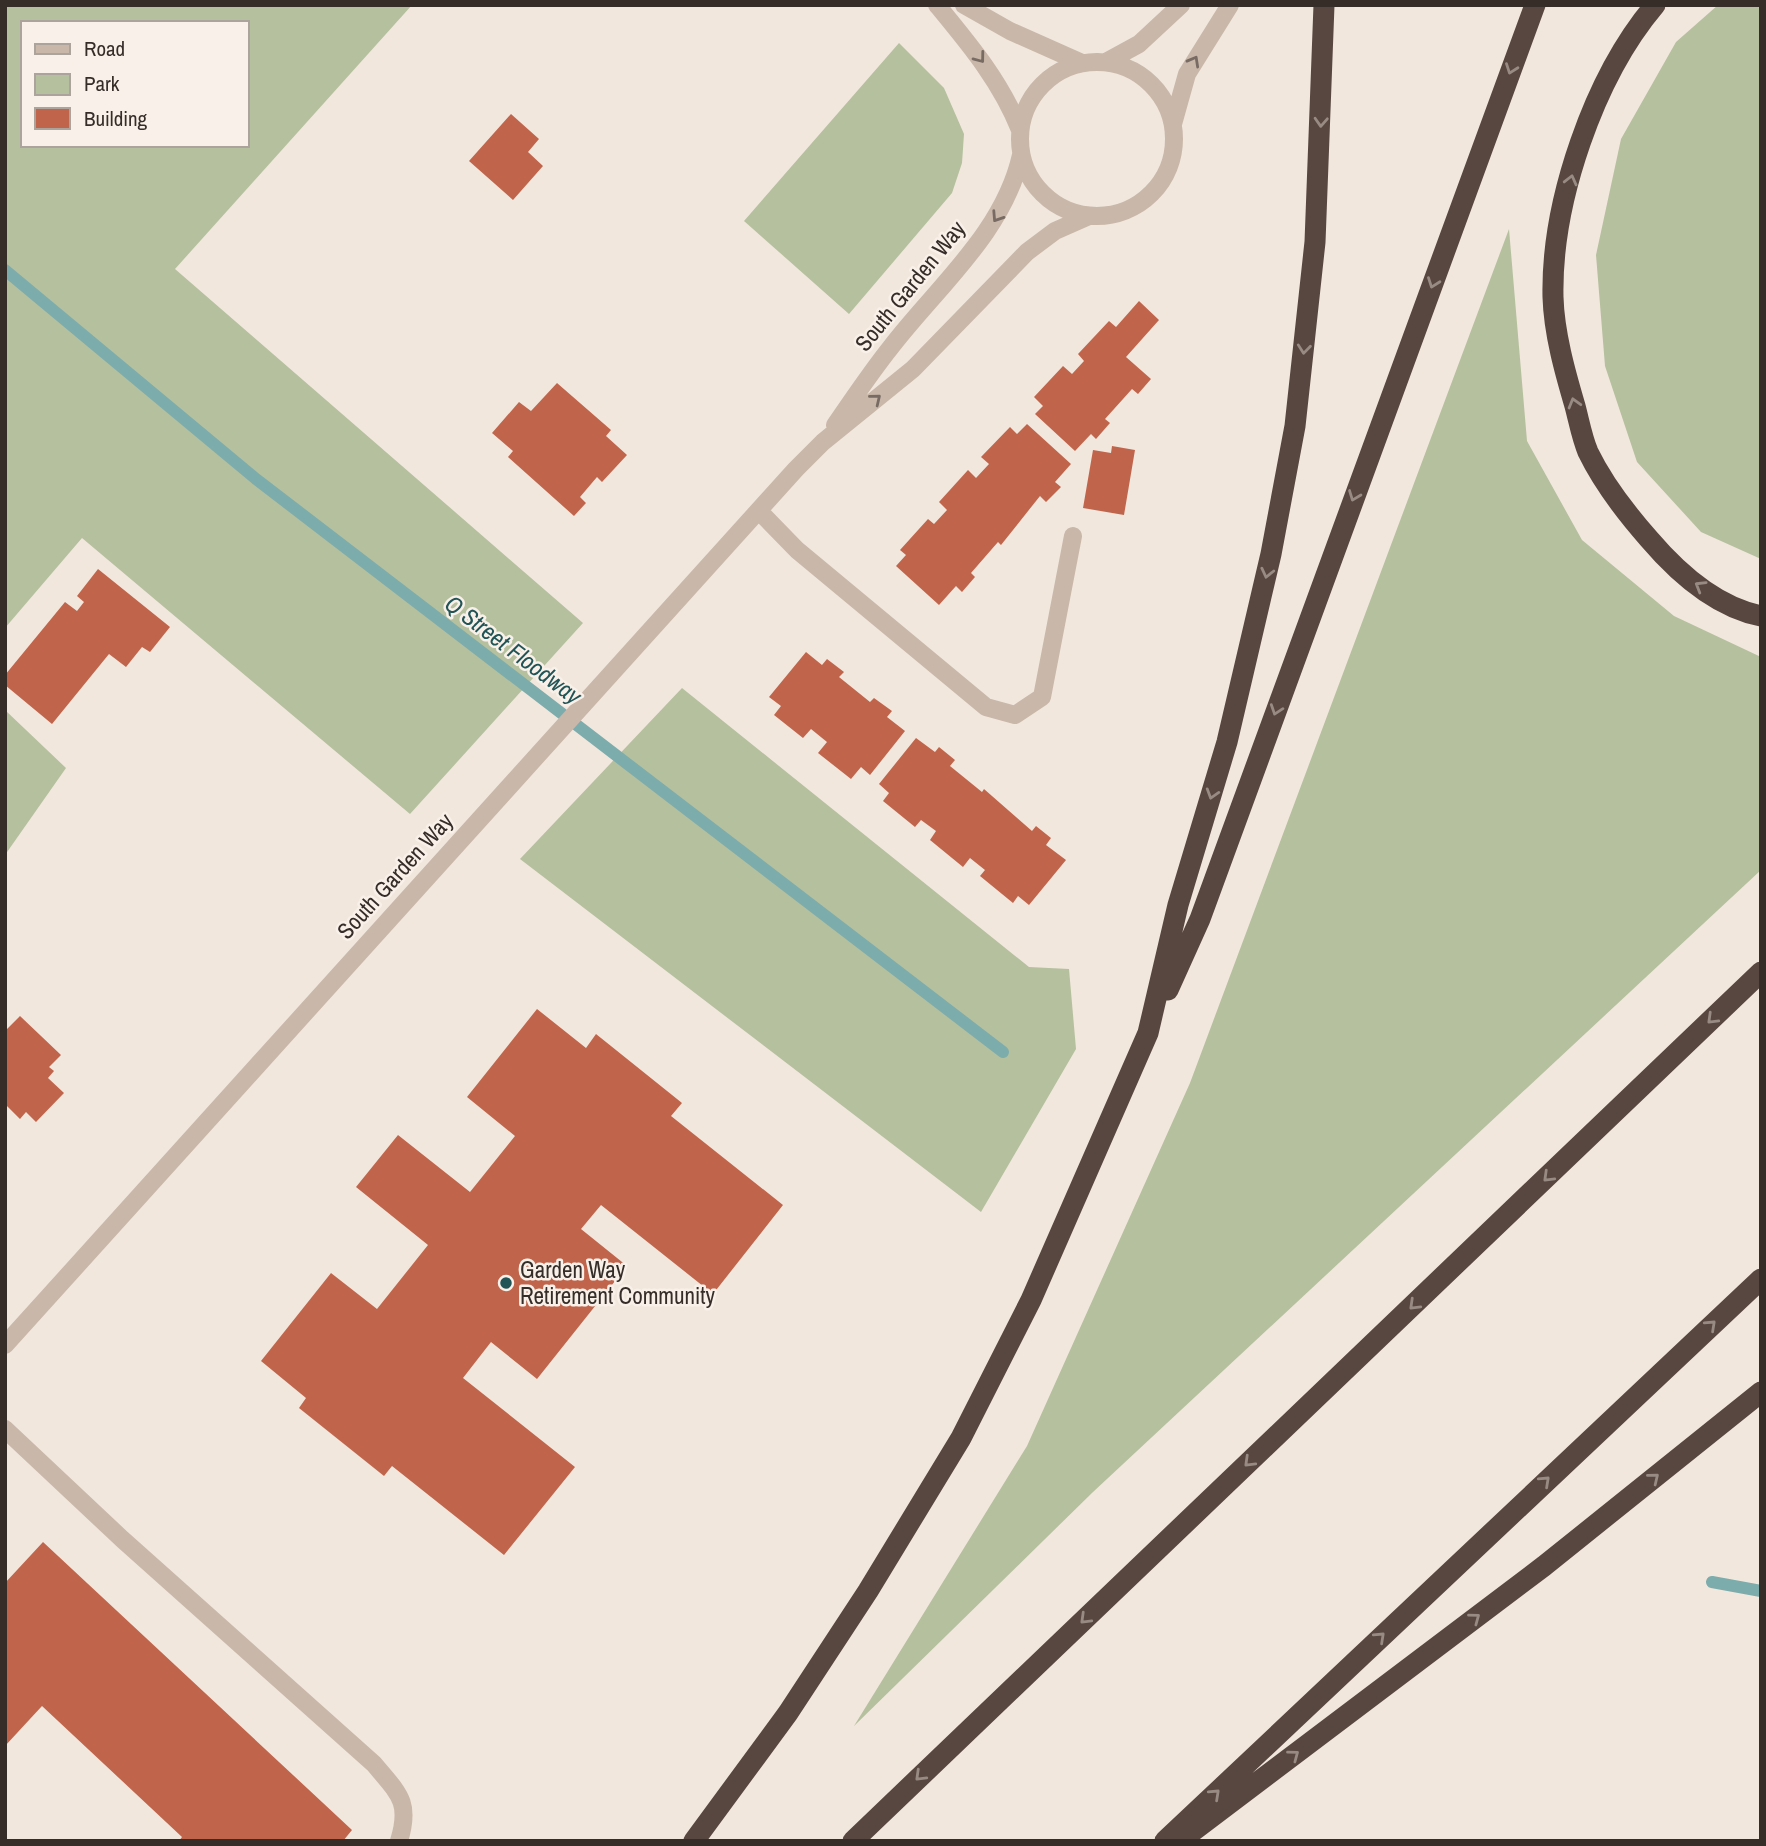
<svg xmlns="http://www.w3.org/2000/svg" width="1766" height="1846" viewBox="0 0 1766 1846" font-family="'Archivo Narrow',sans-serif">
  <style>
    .green { fill: #b5c09e; fill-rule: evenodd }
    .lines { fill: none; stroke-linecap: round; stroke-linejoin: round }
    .stream { stroke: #7dacad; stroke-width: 12 }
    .building { fill: #c0654c }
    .minor { stroke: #c9b7a9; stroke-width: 18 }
    .highway { stroke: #574740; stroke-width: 21 }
    .oneway { stroke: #786b63 }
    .oneway2 { stroke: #988b84 }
    .poi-dot { fill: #205456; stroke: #f9f1e9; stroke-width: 2.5 }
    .labels { text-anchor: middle; stroke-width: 5; stroke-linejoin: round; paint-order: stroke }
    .street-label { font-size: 23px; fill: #362d29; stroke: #f9f1e9 }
    .poi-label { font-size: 23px; fill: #362d29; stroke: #f9f1e9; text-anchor: start }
    .water-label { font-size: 24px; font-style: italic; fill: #205456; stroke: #f9f1e9 }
  </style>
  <rect width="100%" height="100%" fill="#f1e7dd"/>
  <path class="green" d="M 5,5 L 412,5 L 175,269 L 583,623 L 410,814 L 82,538 L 5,628 ZM 23,23 L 247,23 L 247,145 L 23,145 Z
    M 1718,5 L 1761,5 L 1761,559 L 1701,532 L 1637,462 L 1605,366 L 1596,255 L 1621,139 L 1676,42 Z
    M 899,43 L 944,88 L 964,134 L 962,163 L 952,193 L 849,314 L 744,221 Z
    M 1509,229 L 1527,441 L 1582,540 L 1674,616 L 1761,657 L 1761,870 L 1093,1492 L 854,1726 L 1027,1446 L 1190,1083 Z
    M 682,688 L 1029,967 L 1069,969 L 1076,1049 L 981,1212 L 520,859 Z
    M 5,710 L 66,768 L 5,855 Z"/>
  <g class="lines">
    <path class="stream" d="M 5,270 L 256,479 L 1003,1052
      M 1712,1582 L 1761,1591"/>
  </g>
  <path class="building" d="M 511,114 L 539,139 L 528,152 L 543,166 L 513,200 L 469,161 Z
    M 1139,301 L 1159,320 L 1126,357 L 1151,379 L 1138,394 L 1132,389 L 1105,419 L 1110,423 L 1096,439 L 1091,434 L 1075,451 L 1035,414 L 1043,406 L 1034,397 L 1063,366 L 1072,374 L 1084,361 L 1078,354 L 1109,321 L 1116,327 Z
    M 557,383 L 611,430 L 606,436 L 627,455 L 602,482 L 597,477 L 580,497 L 586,503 L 574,516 L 508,457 L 513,451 L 492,433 L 519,402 L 531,411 Z
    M 1027,424 L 1071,464 L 1055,482 L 1061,487 L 1046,502 L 1040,496 L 1001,545 L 998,542 L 971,573 L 975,577 L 962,592 L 956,586 L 939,605 L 896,566 L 906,555 L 900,550 L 928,519 L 934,524 L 947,510 L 939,502 L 968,470 L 976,478 L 989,464 L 981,457 L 1010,427 L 1017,434 Z
    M 1112,446 L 1135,450 L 1124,515 L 1083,508 L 1093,450 L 1111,453 Z
    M 98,569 L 170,627 L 150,652 L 142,647 L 126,667 L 109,654 L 52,724 L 5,685 L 5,675 L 65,602 L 77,611 L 84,602 L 77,596 Z
    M 806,652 L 822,665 L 827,659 L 844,672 L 839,677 L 870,702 L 874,698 L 892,711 L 887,717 L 905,731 L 870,775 L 861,767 L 851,779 L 818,753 L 827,742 L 811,729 L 803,738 L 774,715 L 781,706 L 769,697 Z
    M 916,738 L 935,752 L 939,747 L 955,760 L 950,766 L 982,792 L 984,789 L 1032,831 L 1036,826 L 1051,838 L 1046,845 L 1066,860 L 1029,905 L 1018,896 L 1013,903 L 980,876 L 985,870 L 970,858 L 963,867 L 930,840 L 936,831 L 921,820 L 915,827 L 883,801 L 889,793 L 879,784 Z
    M 537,1009 L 586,1048 L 596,1034 L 682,1103 L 671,1116 L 783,1205 L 713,1294 L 601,1205 L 581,1229 L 627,1266 L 537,1379 L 491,1342 L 463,1378 L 575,1467 L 504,1555 L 392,1466 L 384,1476 L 299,1408 L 306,1398 L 261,1361 L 331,1273 L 377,1309 L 428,1245 L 356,1187 L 398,1135 L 470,1192 L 515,1136 L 467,1097 Z
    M 20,1016 L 61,1055 L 49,1067 L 54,1071 L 48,1078 L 64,1093 L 36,1122 L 26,1112 L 20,1119 L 5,1104 L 5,1031 Z
    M 43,1542 L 352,1830 L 343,1841 L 179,1841 L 182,1837 L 42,1706 L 5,1746 L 5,1583 Z"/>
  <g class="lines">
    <path class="minor" d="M 937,5 C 970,45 1001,82 1020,130
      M 964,5 L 1010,31 L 1082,63
      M1020 139a77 77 0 1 1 154 0a77 77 0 1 1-154 0Z
      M 1106,62 L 1139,44 L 1181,5
      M 1173,124 L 1187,74 L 1230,5
      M 835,425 C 853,399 871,372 891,347 C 938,286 1004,232 1021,155
      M 759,511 L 797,550 L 986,707 L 1015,715 L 1042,697 L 1073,536
      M 5,1345 L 796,469 L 823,442 L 913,369 L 1027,252 L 1055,231 L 1089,216
      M 5,1429 L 122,1539 L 374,1764 C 399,1794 411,1802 399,1841"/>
    <path class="highway" d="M 1655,5 C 1594,77 1551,202 1553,297 C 1554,333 1565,372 1575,406 C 1579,421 1582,438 1588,452 C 1603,483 1627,514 1649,539 C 1678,573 1716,607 1761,616
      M 1168,990 L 1200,919 L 1535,5
      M 1185,1837 L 1544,1566 L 1761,1392
      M 694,1841 L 788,1713 L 868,1591 L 961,1438 L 1031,1300 L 1148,1033 L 1178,905 L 1227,742 L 1271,554 L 1295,426 L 1315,242 L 1324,5
      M 853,1841 L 1761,972
      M 1165,1841 L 1761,1279"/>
  </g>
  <defs><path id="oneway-chevron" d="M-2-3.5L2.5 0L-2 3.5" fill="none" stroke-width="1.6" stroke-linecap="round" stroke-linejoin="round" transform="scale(1.75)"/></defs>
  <g class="oneway">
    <use href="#oneway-chevron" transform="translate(980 58) rotate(53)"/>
    <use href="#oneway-chevron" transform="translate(1194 61) rotate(-61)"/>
    <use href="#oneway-chevron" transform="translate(997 217) rotate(123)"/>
    <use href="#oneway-chevron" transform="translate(876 399) rotate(-39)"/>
  </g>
  <g class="oneway2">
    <use href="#oneway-chevron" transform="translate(1511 69) rotate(110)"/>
    <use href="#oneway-chevron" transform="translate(1321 122) rotate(93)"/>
    <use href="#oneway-chevron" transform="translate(1571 180) rotate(-76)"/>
    <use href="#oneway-chevron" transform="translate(1433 283) rotate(110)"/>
    <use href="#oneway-chevron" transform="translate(1304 349) rotate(96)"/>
    <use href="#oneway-chevron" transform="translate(1574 403) rotate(-106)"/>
    <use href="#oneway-chevron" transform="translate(1354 496) rotate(111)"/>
    <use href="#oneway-chevron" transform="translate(1267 573) rotate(103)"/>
    <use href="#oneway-chevron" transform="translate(1700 586) rotate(-149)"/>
    <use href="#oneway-chevron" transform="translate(1276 710) rotate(109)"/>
    <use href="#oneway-chevron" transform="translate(1212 794) rotate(107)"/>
    <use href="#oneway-chevron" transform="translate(1712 1019) rotate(136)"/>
    <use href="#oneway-chevron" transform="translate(1548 1177) rotate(136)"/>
    <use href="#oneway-chevron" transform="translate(1414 1305) rotate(136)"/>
    <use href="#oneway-chevron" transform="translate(1711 1325) rotate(-43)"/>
    <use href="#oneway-chevron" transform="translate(1249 1462) rotate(136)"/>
    <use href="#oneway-chevron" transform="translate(1654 1478) rotate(-39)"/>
    <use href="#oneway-chevron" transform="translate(1545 1481) rotate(-43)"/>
    <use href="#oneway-chevron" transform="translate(1475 1618) rotate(-37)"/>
    <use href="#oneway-chevron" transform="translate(1085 1619) rotate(136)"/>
    <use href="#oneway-chevron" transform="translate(1380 1637) rotate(-43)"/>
    <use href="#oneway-chevron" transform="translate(1294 1755) rotate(-37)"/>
    <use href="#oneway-chevron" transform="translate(920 1776) rotate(136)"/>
    <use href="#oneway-chevron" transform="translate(1215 1794) rotate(-43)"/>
  </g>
  <circle class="poi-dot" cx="506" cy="1283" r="7"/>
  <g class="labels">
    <g class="street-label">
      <text transform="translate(910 286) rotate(-51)" y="8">South Garden Way</text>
      <text transform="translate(395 876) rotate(-48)" y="8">South Garden Way</text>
    </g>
    <g class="poi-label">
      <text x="520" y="1278">Garden Way<tspan x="520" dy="26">Retirement Community</tspan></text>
    </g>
    <g class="water-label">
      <text transform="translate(513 650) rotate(37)" y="8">Q Street Floodway</text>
    </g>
  </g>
  <rect width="1766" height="1846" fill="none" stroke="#362d29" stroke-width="14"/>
  <rect x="21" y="21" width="228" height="126" fill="#f9f1e9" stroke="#aba39c" stroke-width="2"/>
  <rect x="35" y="44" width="35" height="10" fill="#c9b7a9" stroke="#aba39c" stroke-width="2"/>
  <text x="84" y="56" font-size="21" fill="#362d29">Road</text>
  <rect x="35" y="74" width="35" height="21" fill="#b5c09e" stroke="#aba39c" stroke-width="2"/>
  <text x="84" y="91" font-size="21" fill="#362d29">Park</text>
  <rect x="35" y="108" width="35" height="21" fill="#c0654c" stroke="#aba39c" stroke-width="2"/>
  <text x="84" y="126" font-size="21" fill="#362d29">Building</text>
</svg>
